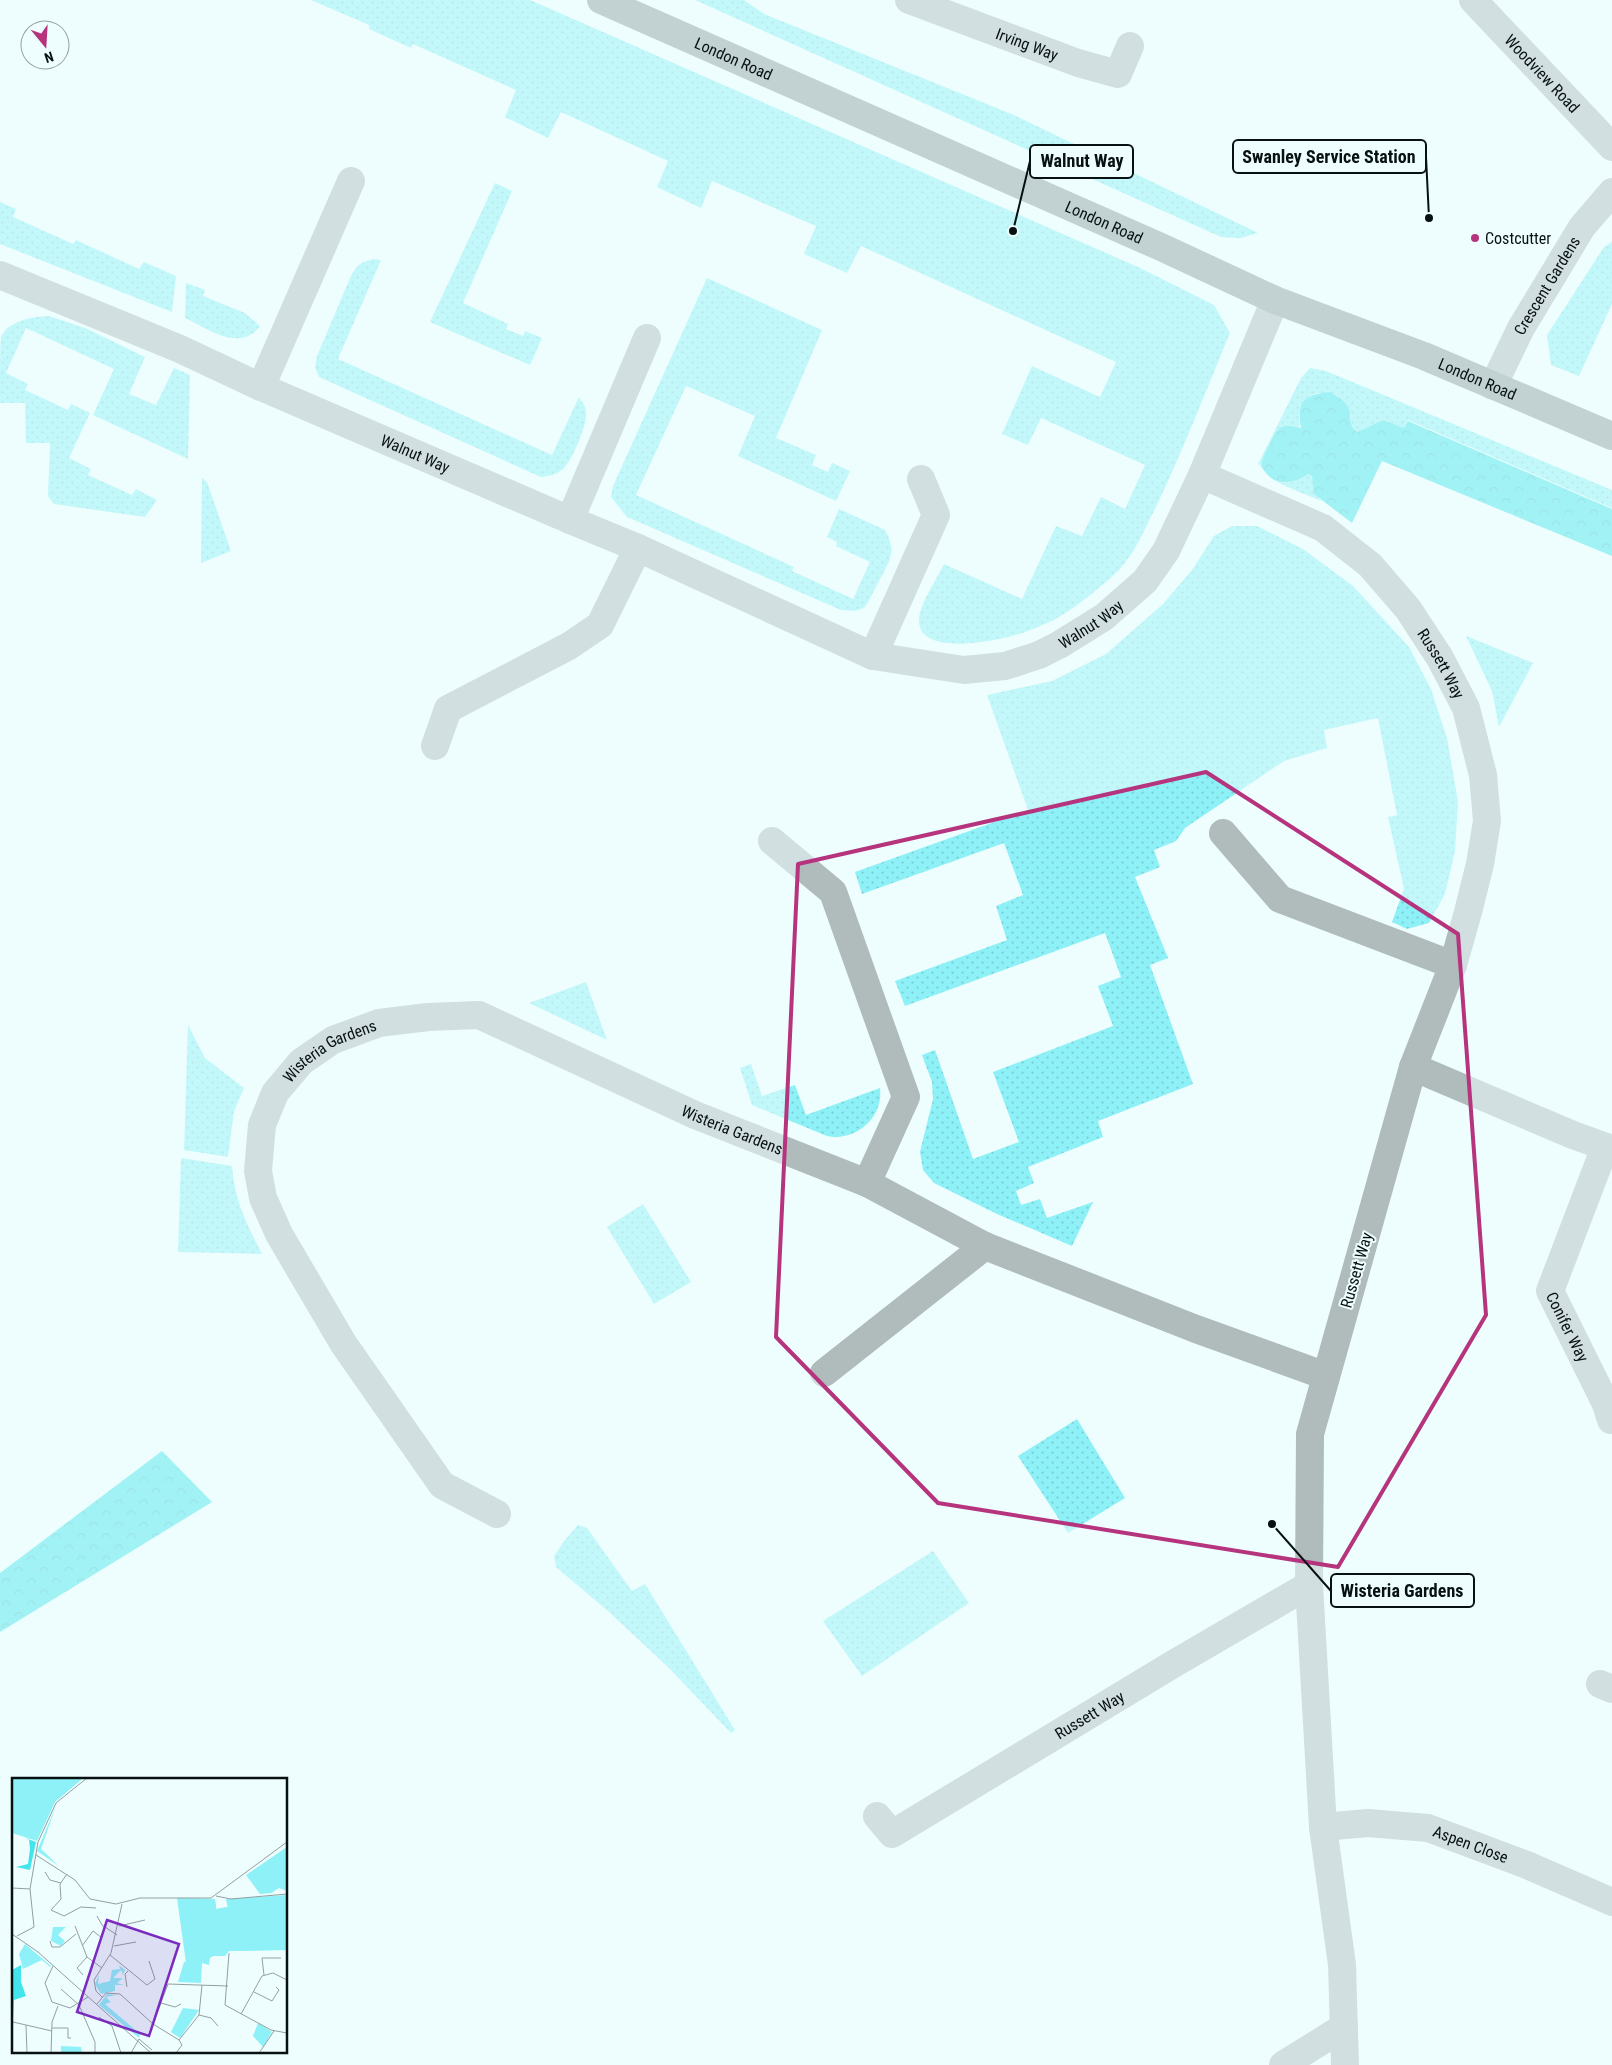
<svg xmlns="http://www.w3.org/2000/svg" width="1612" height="2065" viewBox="0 0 1612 2065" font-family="'Roboto Condensed',sans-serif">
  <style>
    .grass { fill: url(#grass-dots) }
    .forest { fill: url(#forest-crowns) }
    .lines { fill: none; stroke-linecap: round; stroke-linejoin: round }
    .minor { stroke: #b0bbbc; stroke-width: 28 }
    .secondary { stroke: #8c9d9e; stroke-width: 28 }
    .marked { fill: none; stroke: #b6347d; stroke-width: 4; stroke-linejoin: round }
    .poi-dot { fill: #b6347d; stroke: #eefefe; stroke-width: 2 }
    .labels { text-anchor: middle; stroke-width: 4; stroke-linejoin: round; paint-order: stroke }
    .street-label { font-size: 16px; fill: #081111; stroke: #eefefe }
    .poi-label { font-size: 16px; fill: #081111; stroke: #eefefe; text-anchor: start }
    .inset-road { fill: none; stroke: #929f9f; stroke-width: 1 }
    .view { fill: #7b2cbf; fill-opacity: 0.15; stroke: #7b2cbf; stroke-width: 2.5 }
    .inset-edge { fill: none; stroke: #081111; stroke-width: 2.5 }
    .leader { fill: none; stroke: #081111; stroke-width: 2 }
    .callout-dot { fill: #081111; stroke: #eefefe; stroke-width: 2 }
    .callout { fill: #eefefe; stroke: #081111; stroke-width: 2 }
    .callout-label { font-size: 18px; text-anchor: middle; font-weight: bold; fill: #081111 }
  </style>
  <defs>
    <pattern id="grass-dots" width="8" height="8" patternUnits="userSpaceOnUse" patternTransform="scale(1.25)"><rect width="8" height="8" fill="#8df1f7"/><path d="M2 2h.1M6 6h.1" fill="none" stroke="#78ced3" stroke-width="1.8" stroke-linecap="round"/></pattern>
    <pattern id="forest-crowns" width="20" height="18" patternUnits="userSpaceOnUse" patternTransform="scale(1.25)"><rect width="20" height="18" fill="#43e4ec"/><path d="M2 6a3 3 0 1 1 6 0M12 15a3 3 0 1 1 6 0" fill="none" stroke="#39c3c9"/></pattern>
  </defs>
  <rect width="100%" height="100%" fill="#eefefe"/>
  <path class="grass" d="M 311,0 L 530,0 L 1138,267 L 1214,305 L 1230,333 C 1206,391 1183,450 1156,507 C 1145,528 1136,551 1120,569 C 1104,585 1074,609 1054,620 C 1042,625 1028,632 1015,635 C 995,641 923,656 919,623 C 917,608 937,579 944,564 L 1022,599 L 1056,526 L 1082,536 L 1101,497 L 1125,509 L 1145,465 L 1041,418 L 1028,445 L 1002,434 L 1032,366 L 1100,397 L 1116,362 L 861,246 L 847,273 L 804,254 L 816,226 L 712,181 L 701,208 L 657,187 L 668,161 L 561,112 L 548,138 L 505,117 L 516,90 L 413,44 L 411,48 L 369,29 L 369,25 Z
    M 695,0 L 744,0 L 764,14 L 1014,115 L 1258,233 L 1240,238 L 1221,237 Z
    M 495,183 L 512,191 L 463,303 L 508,324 L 506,329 L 523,336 L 525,331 L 542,338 L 530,365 L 430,322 Z
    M 0,202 L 16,209 L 13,217 L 73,244 L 76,240 L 139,269 L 144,262 L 176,276 L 172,312 L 0,244 Z
    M 1612,242 L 1612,304 L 1579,376 L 1551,365 L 1547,335 L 1604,247 Z
    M 374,259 L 381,260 L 338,359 L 552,455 L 579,397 C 582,402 586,406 586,412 C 588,424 572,461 563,469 C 556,475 549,476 541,477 L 319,377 L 315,367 L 317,356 L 350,278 C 356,266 361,261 374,259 Z
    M 707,278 L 822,330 L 776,438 L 816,455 L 812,465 L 828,472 L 832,463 L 850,471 L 836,501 L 738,456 L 755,416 L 686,386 L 636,495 L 794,567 L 792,571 L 853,599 L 870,562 L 836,546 L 837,542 L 827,537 L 839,509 L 885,530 L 889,538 L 892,550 L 889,562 L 867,604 L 864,608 L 855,611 L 841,610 L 627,517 L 611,497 L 613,486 Z
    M 186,283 L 205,290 L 203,296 L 245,313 L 260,326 C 239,353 209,329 185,318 Z
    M 49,316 L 85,328 L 145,357 L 129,394 L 156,405 L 174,368 L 190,375 L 188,459 L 93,415 L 114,369 L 26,328 L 6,373 L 28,384 L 25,390 L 68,410 L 71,404 L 90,413 L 69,458 L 91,469 L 88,475 L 132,495 L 136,489 L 157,500 L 145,517 L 54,504 L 48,496 L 50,443 L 26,443 L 25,403 L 0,403 C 0,391 0,344 1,337 C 9,320 32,317 49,316 Z
    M 1310,368 L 1326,371 L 1612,490 L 1612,508 L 1408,420 L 1404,428 L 1383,420 L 1357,432 C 1348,423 1353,419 1349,410 C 1347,404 1339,396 1333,393 C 1329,392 1325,393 1321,393 C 1302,394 1297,411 1300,427 C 1278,423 1277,428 1268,447 C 1265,454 1262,459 1260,466 C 1275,486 1287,488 1308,474 L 1312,476 L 1315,495 L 1322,501 C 1299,491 1273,485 1258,464 L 1301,378 Z
    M 202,478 L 207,482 L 231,551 L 201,563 Z
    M 1232,526 L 1257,526 L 1303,549 L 1353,586 L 1409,647 L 1431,689 L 1447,738 L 1458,802 L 1455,851 L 1445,894 L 1429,923 L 1407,929 L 1392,922 L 1404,889 L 1388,817 L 1397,815 L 1378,718 L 1324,730 L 1327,748 L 1284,761 L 1185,828 L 1176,841 L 1154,850 L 1160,867 L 1135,877 L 1168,958 L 1150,965 L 1193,1084 L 1098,1121 L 1103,1137 L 1028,1167 L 1034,1183 L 1016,1191 L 1021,1205 L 1040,1199 L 1047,1218 L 1093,1202 L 1072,1246 L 997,1214 L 934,1183 L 923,1170 L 920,1152 L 933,1099 L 932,1082 L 922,1055 L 935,1050 L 973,1159 L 1019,1142 L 993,1072 L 1113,1026 L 1098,986 L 1121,977 L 1105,933 L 905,1006 L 895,981 L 1007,940 L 996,906 L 1023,895 L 1004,843 L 862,894 L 855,872 L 1028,810 L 987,695 L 1052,681 L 1106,654 L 1163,604 L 1192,570 L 1214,536 Z
    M 1466,636 L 1533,663 L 1499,727 L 1492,691 Z
    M 586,982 L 607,1040 L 529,1003 Z
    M 188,1025 L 205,1058 L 244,1088 L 234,1111 L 228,1157 L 184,1150 Z
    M 751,1064 L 762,1096 L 795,1085 L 806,1115 L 880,1088 C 884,1118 855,1142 827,1136 L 752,1105 L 740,1068 Z
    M 181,1158 L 232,1166 C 234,1199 247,1225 262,1254 L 178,1252 Z
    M 643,1204 L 691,1282 L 654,1304 L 607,1227 Z
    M 1077,1419 L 1125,1498 L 1068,1533 L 1018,1456 Z
    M 578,1525 L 587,1528 L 632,1591 L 645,1584 L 735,1730 L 731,1733 L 669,1668 L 608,1611 L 556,1567 L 554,1556 L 565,1540 Z
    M 933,1551 L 969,1603 L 862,1676 L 823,1621 Z"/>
  <path class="forest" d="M 1331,392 C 1337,396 1346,401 1349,409 C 1352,418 1348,424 1357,432 L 1383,420 L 1404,428 L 1408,421 L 1612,509 L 1612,556 L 1382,461 L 1352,523 L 1314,494 L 1312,476 L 1308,474 C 1289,487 1273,486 1261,466 C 1262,458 1265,454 1268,447 C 1277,428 1279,422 1301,428 C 1296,401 1305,394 1331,392 Z
    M 162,1451 L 212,1502 L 0,1632 L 0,1573 Z"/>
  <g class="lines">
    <g class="minor">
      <path id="s1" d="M 909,0 L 1078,63 L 1118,74 L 1130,46"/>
      <path id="s2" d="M 1473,0 L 1612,147"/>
      <path id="s3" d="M 0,275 L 180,349 L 261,387 L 570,520 L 638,548 L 873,656 L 964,670 L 1005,666 L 1039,655 L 1059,645 L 1104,617 L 1145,581 L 1166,551 L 1202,475 L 1275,300"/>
      <path id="s4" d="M 1493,386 L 1521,328 L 1582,227 L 1612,192"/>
      <path d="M 261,387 L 351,181"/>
      <path id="s5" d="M 1202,475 L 1323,528 L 1370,565 L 1408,609 L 1440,658 L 1466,708 L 1483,775 L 1487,821 L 1480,864 L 1468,912 L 1453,965 L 1413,1067 L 1310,1434 L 1309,1585 L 1323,1827 L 1342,1965 L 1345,2065"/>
      <path d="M 570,520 L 647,338"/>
      <path d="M 873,656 L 936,515 L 921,479"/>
      <path d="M 435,746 L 448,709 L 569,646 L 600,625 L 638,548"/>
      <path d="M 1223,833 L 1280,899 L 1453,965"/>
      <path d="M 772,841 L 833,892 L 906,1097 L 867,1183"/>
      <path d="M 1413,1067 L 1573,1135 L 1612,1149"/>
      <path id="s6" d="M 1605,1147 L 1550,1291 L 1606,1404 L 1611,1420"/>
      <path d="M 824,1373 L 985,1246"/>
      <path id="s7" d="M 497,1514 L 442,1485 L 343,1343 L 279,1234 L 263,1198 L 258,1171 L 262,1125 L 275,1093 L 301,1062 L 333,1040 L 379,1023 L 428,1017 L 479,1015 L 695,1115 L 867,1183 L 985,1246 L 1196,1329 L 1326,1376"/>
      <path d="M 1600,1684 L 1612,1689"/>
      <path id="s8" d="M 877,1816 L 892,1834 L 1175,1663 L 1309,1585"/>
      <path id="s9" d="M 1323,1827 L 1368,1823 L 1428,1828 L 1527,1865 L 1612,1902"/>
      <path d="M 1283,2065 L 1344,2027"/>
    </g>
    <path class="secondary" id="s10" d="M 601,0 L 1161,247 L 1275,300 L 1424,356 L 1612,436"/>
  </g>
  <path d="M0 0H1612V2065H0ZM 1206,772 L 1458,934 L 1486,1315 L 1338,1567 L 938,1503 L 776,1337 L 798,864 Z" fill="#eefefe" fill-opacity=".55" fill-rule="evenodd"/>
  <path class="marked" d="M 1206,772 L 1458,934 L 1486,1315 L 1338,1567 L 938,1503 L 776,1337 L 798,864 Z"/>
  <circle class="poi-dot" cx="1475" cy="238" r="5"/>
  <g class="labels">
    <g class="street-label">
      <text dy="6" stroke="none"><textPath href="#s1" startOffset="126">Irving Way</textPath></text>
      <text dy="6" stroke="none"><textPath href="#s10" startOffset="145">London Road</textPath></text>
      <text dy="6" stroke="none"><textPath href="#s2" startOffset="101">Woodview Road</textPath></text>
      <text dy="6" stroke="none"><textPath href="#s10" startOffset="550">London Road</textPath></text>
      <text dy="6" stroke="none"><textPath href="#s4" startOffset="114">Crescent Gardens</textPath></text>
      <text dy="6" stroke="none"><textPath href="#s10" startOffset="955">London Road</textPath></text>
      <text dy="6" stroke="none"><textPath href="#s3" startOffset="452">Walnut Way</textPath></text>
      <text dy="6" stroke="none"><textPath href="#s3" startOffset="1182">Walnut Way</textPath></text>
      <text dy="6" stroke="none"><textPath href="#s5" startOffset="314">Russett Way</textPath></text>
      <text dy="6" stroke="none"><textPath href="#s7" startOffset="580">Wisteria Gardens</textPath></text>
      <text dy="6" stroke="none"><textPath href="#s7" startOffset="1016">Wisteria Gardens</textPath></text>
      <text transform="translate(1356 1270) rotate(-74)" y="6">Russett Way</text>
      <text dy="6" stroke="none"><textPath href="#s6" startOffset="194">Conifer Way</textPath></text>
      <text dy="6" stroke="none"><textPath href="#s8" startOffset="254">Russett Way</textPath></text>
      <text dy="6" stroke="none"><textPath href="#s9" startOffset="151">Aspen Close</textPath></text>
    </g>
    <g class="poi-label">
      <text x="1485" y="244">Costcutter</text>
    </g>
  </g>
  <g transform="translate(12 1778)">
    <rect width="275" height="275" fill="#eefefe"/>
    <path d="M 0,0 L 69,0 L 69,2 L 43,24 L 25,63 L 0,55 ZM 44,28 L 29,71 L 47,88 L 25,73 ZM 275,69 L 275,113 L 267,110 L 259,115 L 248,116 L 234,97 ZM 168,120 L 203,121 L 204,131 L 216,129 L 214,121 L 275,172 L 216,173 L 198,179 L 197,187 L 190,185 L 189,205 L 166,204 L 172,184 L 190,185 ZM 41,149 L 54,149 L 46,157 L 53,163 L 49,168 L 39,163 ZM 13,166 L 39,188 L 38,189 L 30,182 L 11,191 L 7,176 ZM 107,187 L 113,192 L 111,197 L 109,192 L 101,200 L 111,200 L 105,205 L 112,207 L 103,207 L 103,213 L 89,216 L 83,206 L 87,196 L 86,206 L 98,203 L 100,192 L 108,191 ZM 95,216 L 105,217 L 94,219 L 99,224 L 93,226 L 128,256 L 127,260 L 87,227 ZM 171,230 L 187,232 L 168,260 L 159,254 Z" fill="#8df1f7"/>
    <path d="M 13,60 L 24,64 L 18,92 L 4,89 L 16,86 L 18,71 L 17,62 ZM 9,187 L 9,204 L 14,218 L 2,222 L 1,242 L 0,192 Z" fill="#43e4ec"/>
    <path d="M 275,117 L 275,172 L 217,173 L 213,178 L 201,178 L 190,185 L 174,185 L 165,120 L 203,121 L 204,131 L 216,129 L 214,121 ZM 246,245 L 260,254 L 251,269 L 241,258 ZM 49,268 L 69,269 L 70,275 L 49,275 Z" fill="#8df1f7"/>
    <path class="inset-road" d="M 24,77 L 63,102 L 78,121 L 104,126 L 128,120 L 199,120 L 275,64M 33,94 L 38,102 L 49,105M 55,96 L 48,106 L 49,121 L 39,132 L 52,138 L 69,129 L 84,130M 0,110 L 18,111M 204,118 L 219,121 L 275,116M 85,138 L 90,147 L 105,157M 63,148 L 75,179 L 90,190M 107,148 L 133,142M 0,156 L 26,174 L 139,275M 5,158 L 22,149 L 18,111 L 26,64 L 44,25 L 75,0M 38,163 L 40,169 L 48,169 L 64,156M 70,168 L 81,153 L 90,160M 102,168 L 124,164M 217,175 L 213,227 L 259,252 L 275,255M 98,177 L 135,207 L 143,201 L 137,183M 41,188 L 33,205 L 40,224 L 58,230 L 76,219M 71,197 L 65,190 L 75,179M 252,197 L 250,180 L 269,180M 115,209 L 113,196 L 116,193M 49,211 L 67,227 L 83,264 L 83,275M 242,214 L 260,223 L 267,212 L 264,209M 90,219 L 84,213 L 82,202 L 99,175 L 110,126M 149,225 L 163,229 L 169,226M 85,226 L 94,215 L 108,216 L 141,246 L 167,262 L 170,267 L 164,275M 229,236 L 250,198 L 261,195 L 275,202M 187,237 L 199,240 L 206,248M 87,239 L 100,248 L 109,275M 1,244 L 40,253M 141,246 L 156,206 L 216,208M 14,247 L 15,275M 40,250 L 56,250 L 56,260 L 59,260M 167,262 L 187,237 L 190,207M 39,275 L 40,244 L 46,228M 119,275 L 127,261 L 140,272M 247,275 L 262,253"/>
    <path class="view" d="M 95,142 L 167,166 L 137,258 L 65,234 Z"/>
    <rect width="275" height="275" class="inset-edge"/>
  </g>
  <path class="leader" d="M1429 218L1426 157M1013 231L1030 161M1272 1524L1331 1591"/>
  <g class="callout-dot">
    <circle cx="1429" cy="218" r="5"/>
    <circle cx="1013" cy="231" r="5"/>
    <circle cx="1272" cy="1524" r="5"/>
  </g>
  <g class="callout">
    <rect x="1233" y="140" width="193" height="33" rx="5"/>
    <rect x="1030" y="145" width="103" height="33" rx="5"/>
    <rect x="1331" y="1574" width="143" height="33" rx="5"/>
  </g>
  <g class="callout-label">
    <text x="1329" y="163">Swanley Service Station</text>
    <text x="1082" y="167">Walnut Way</text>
    <text x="1402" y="1597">Wisteria Gardens</text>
  </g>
  <g transform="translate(45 45) rotate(162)"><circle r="24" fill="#eefefe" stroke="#929f9f"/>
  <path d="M0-4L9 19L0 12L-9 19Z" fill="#b6347d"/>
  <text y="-8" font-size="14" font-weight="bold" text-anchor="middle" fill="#081111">N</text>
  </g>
</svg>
